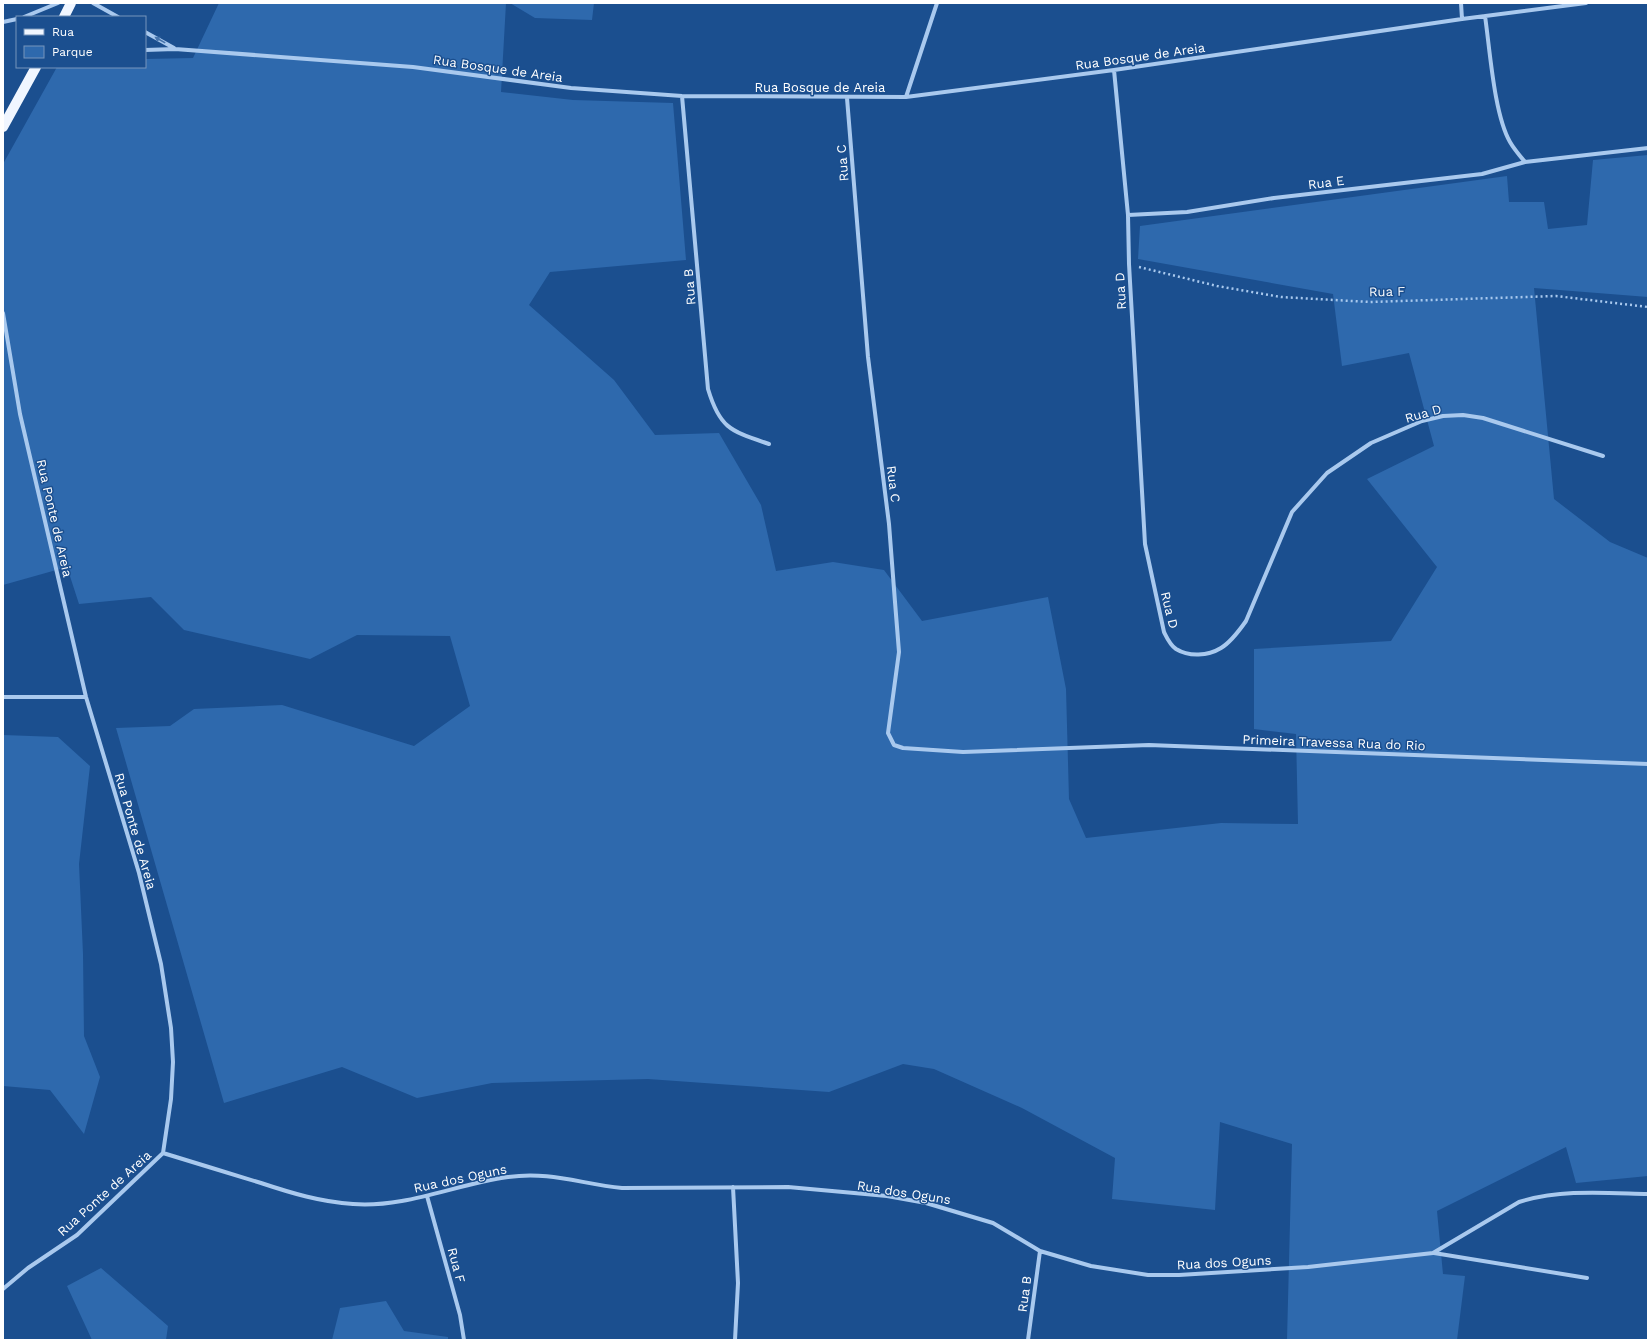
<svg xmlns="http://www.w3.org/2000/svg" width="1651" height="1343" viewBox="0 0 1651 1343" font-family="'Work Sans',sans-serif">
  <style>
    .green { fill: #2e69ad }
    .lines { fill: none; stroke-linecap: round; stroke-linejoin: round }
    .path { stroke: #a9c9ee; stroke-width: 2.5; stroke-dasharray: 2 3; stroke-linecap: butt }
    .minor { stroke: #a9c9ee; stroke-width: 4 }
    .primary { stroke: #f0f6ff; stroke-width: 10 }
    .oneway { fill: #4674ac }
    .labels { text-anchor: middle; stroke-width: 3; stroke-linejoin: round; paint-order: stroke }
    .street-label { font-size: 13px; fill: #fff; stroke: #1b4f8f }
  </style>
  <rect width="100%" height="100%" fill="#1b4f8f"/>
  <path class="green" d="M 219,3 L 506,3 L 501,92 L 573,100 L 673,103 L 686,260 L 550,272 L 529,305 L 614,380 L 655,435 L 719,433 L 761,505 L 776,571 L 833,562 L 884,570 L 922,621 L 1048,597 L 1066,689 L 1069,799 L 1086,838 L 1221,823 L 1298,824 L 1296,734 L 1254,729 L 1254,649 L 1391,641 L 1437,567 L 1367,479 L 1434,446 L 1409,353 L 1342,366 L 1333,294 L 1138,259 L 1140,226 L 1507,176 L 1509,202 L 1544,202 L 1548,229 L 1587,225 L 1593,160 L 1648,155 L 1648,297 L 1534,288 L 1554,499 L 1610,542 L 1648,558 L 1648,1176 L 1576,1183 L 1566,1147 L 1437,1211 L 1443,1274 L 1465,1276 L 1457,1340 L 1287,1340 L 1292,1144 L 1220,1122 L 1215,1210 L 1112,1199 L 1115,1158 L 1022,1108 L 934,1069 L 903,1064 L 829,1092 L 648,1079 L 492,1083 L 417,1098 L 342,1067 L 224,1103 L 116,728 L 170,726 L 194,709 L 282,705 L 414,746 L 470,706 L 450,636 L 357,635 L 310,659 L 184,630 L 151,597 L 79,604 L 67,567 L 3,585 L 3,164 L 57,67 L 145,67 L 145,59 L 193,58 Z
    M 510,3 L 594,3 L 592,20 L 535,18 Z
    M 3,735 L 58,737 L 90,766 L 79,864 L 83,954 L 84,1036 L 100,1077 L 84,1134 L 50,1090 L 3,1086 Z
    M 101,1268 L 168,1326 L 166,1340 L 92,1340 L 67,1286 Z
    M 386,1301 L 404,1331 L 448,1337 L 448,1340 L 332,1340 L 340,1308 Z"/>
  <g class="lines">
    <path class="path" d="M 1139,267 L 1217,286 L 1281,297 L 1370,302 L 1556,296 L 1648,307"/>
    <path class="minor" d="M 93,3 L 118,17
      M 1461,3 L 1462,19
      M 1485,16 C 1490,50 1494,114 1510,142 C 1514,149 1520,156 1525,162
      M 24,17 L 58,3
      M 3,22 L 17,19
      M 145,32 L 174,48
      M 145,50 L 175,49 L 413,67 L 571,88 L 682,96 L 906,97 L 1114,70 L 1462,19 L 1586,3
      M 1114,70 L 1128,215 L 1129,264 L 1145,544 L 1164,632 C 1167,638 1170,645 1176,649 C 1189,657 1208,656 1221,648 C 1231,642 1239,631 1246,621 L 1292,512 L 1327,473 L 1371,443 L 1422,421 L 1443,416 L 1463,415 L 1483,418 L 1603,456
      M 682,96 L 708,389 C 720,429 731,431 769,444
      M 906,97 L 937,3
      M 847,98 L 868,357 L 889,524 L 895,602 L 899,652 L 888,733 L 894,745 L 903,748 L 963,752 L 1149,745 L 1648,764
      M 1128,215 L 1187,212 L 1274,198 L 1482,174 L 1525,162 L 1648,148
      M 3,313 L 20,414 L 86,697 L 139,873 L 161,964 L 171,1028 L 173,1062 L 171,1099 L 163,1153 L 77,1235 L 28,1268 L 3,1289
      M 3,697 L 86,697
      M 163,1153 C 196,1163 228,1173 261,1183 C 291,1193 321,1202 353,1204 C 406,1208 456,1184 508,1177 C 550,1171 581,1184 622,1188 L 788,1187 L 887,1196 L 926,1203 L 993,1223 L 1040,1251 L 1091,1266 L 1148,1275 L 1179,1275 L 1308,1267 L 1433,1253 L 1519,1202 C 1561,1189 1605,1193 1648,1194
      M 733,1187 L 738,1283 L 735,1340
      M 427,1196 L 460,1315 L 464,1340
      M 1434,1253 L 1587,1278
      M 1028,1340 L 1040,1251"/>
    <path class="primary" d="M 64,17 L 71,3
      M 3,127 L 36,67"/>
  </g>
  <defs><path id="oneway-solid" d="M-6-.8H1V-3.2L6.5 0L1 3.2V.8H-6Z"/></defs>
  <use class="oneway" href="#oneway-solid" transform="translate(160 40) rotate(-151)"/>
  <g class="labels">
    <g class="street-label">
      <text transform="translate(1140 56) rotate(-8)" y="5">Rua Bosque de Areia</text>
      <text transform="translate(498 68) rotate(8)" y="5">Rua Bosque de Areia</text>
      <text x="820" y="92">Rua Bosque de Areia</text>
      <text transform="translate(842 163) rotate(-95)" y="5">Rua C</text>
      <text transform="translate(1326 182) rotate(-7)" y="5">Rua E</text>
      <text transform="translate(689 287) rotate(-95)" y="5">Rua B</text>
      <text transform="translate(1120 291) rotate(-93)" y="5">Rua D</text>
      <text transform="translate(1387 291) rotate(-1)" y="5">Rua F</text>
      <text transform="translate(1423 413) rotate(-16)" y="5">Rua D</text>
      <text transform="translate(894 484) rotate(83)" y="5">Rua C</text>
      <text transform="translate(55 518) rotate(77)" y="5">Rua Ponte de Areia</text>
      <text transform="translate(1170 610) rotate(76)" y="5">Rua D</text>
      <text transform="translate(1334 742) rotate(2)" y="5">Primeira Travessa Rua do Rio</text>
      <text transform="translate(136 831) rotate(74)" y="5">Rua Ponte de Areia</text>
      <text transform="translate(460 1178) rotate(-12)" y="5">Rua dos Oguns</text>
      <text transform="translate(904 1192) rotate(9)" y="5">Rua dos Oguns</text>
      <text transform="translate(104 1193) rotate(-42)" y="5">Rua Ponte de Areia</text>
      <text transform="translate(1224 1262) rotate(-3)" y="5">Rua dos Oguns</text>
      <text transform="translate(457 1265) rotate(75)" y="5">Rua F</text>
      <text transform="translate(1024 1294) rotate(-82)" y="5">Rua B</text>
    </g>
  </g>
  <rect width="1651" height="1343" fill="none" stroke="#ffffff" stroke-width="8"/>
  <rect x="16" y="16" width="130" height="52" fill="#1b4f8f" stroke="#7695bc"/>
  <rect x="24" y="29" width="20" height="6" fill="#f0f6ff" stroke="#7695bc"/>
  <text x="52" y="36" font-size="12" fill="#ffffff">Rua</text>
  <rect x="24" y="46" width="20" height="12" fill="#2e69ad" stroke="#7695bc"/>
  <text x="52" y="56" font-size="12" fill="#ffffff">Parque</text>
</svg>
